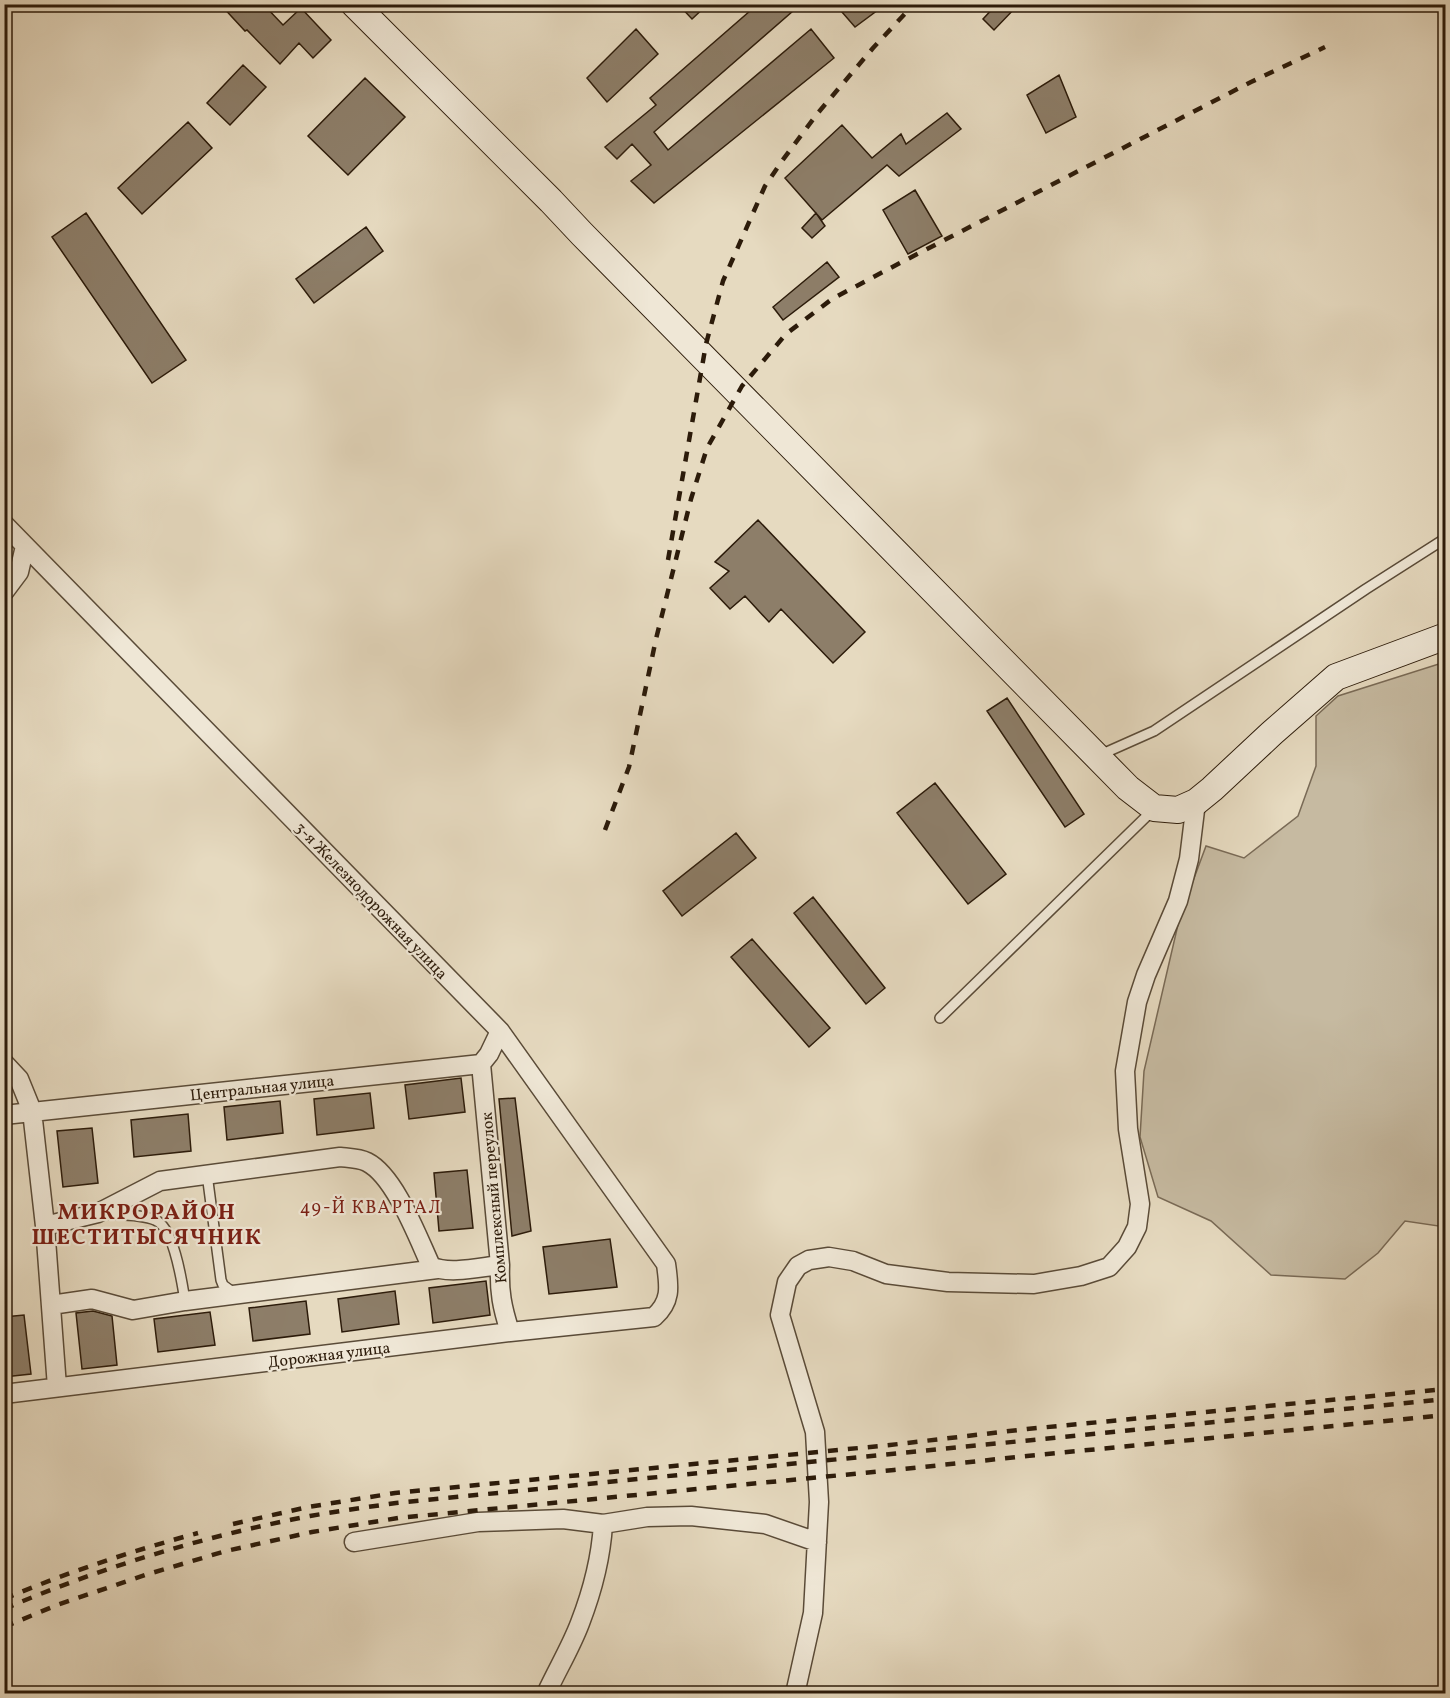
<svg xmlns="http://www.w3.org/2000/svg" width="1450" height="1698" viewBox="0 0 1450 1698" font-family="Vollkorn,serif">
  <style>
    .green { fill: #c6baa1; stroke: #796a56; stroke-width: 1.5 }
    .building { fill: #8d7e69; stroke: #2c1b0a; stroke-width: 1.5 }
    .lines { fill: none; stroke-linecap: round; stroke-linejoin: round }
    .lane-casing { stroke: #5a4b38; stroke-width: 12 }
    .street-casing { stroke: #5a4b38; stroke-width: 21 }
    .secondary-casing { stroke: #2c1b0a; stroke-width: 28 }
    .lane { stroke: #efe7d6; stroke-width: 9 }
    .street { stroke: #efe7d6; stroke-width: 18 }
    .secondary { stroke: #efe7d6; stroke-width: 26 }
    .rail { stroke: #2c1b0a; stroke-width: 4.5; stroke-dasharray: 10 10; stroke-linecap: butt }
    .labels { text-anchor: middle; stroke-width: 4.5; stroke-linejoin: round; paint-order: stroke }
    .street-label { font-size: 16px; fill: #2c1b0a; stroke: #efe7d6 }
    .neighbourhood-label { font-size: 18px; letter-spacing: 1.5px; fill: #7a1f14; stroke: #efe7d6 }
    .district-label { font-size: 22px; font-weight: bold; letter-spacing: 1.5px; fill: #7a1f14; stroke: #efe7d6 }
  </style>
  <rect width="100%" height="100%" fill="#e6dac0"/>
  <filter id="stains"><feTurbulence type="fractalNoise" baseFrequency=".00333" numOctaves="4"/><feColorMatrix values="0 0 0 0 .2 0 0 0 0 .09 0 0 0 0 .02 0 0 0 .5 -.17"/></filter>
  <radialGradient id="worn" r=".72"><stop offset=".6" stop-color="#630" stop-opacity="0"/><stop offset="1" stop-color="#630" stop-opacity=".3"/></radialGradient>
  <path class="green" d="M 1445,662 L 1445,1227 L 1405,1221 L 1378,1253 L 1345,1279 L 1271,1275 L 1211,1221 L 1158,1197 L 1140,1137 L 1144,1071 L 1180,916 L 1206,846 L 1244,858 L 1298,816 L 1316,766 L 1316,716 L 1338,696 Z"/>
  <path class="building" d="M 220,4 L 263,4 L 283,25 L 301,8 L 331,40 L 313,58 L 299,43 L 280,64 L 247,30 L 245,31 Z
    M 678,4 L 708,4 L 692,19 Z
    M 758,4 L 801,4 L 654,132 L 668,150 L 811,29 L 834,58 L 654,203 L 631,181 L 651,165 L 632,144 L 617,159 L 605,147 L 656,105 L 650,98 Z
    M 835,4 L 886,4 L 855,27 Z
    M 997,4 L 1019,4 L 994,30 L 983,19 Z
    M 636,29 L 658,54 L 607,102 L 587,78 Z
    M 243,65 L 266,87 L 230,125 L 207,103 Z
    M 1059,75 L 1076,117 L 1046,133 L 1027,95 Z
    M 365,78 L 405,117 L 348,175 L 308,136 Z
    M 947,113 L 961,129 L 899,176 L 887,165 L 822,220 L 785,178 L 842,125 L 872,158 L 901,134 L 906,144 Z
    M 188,122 L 212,148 L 142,214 L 118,188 Z
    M 915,190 L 942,236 L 908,254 L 883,210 Z
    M 86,213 L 186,360 L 152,383 L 52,237 Z
    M 816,213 L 825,226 L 812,238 L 802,228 Z
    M 366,227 L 383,251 L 314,303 L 296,279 Z
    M 827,262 L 839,277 L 783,320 L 773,307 Z
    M 758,520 L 865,632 L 833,663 L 781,609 L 769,622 L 745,596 L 730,609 L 710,588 L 729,571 L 715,562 Z
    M 1007,698 L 1084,814 L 1065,827 L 987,711 Z
    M 935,783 L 1006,874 L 968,904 L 897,813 Z
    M 736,833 L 756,858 L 682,916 L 663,891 Z
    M 813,897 L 885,988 L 866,1004 L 794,913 Z
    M 752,939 L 830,1028 L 809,1047 L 731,957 Z
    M 461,1078 L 465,1112 L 409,1119 L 405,1085 Z
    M 370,1093 L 374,1128 L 317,1135 L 314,1099 Z
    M 515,1098 L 531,1231 L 512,1236 L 499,1099 Z
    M 280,1101 L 283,1133 L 227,1140 L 224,1107 Z
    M 188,1114 L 191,1151 L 134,1157 L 131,1120 Z
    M 92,1128 L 98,1183 L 63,1187 L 57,1131 Z
    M 467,1170 L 473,1228 L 439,1231 L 434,1173 Z
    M 610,1239 L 617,1287 L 549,1294 L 543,1247 Z
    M 486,1281 L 490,1315 L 433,1323 L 429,1288 Z
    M 395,1291 L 399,1324 L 342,1332 L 338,1299 Z
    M 306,1301 L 310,1334 L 253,1341 L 249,1308 Z
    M 93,1311 L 112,1316 L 117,1365 L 82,1369 L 76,1313 Z
    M 210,1312 L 215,1345 L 158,1352 L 154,1319 Z
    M 24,1315 L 31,1374 L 4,1377 L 4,1317 Z"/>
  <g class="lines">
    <defs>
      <path id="lane" d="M 1100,755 L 1154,731 L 1366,589 L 1446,538
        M 940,1018 L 1153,810
        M 207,1174 L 221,1280 L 223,1285 L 234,1293
        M 104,1214 C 119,1215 141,1214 155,1220 C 174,1227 182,1282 185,1301"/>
      <path id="street" d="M 4,524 L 500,1031 L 666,1264 C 669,1286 672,1301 654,1317 L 510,1332 L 4,1394
        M 4,592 L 19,572 L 25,546
        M 4,1063 L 19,1079 L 32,1111 L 45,1226 L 57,1387
        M 481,1064 L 500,1265 C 499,1292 502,1307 510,1332
        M 4,1115 L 481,1064 L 489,1054 L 500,1031
        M 45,1226 L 98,1213 L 160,1181 L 340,1157 C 349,1158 359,1158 367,1162 C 395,1176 418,1238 431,1266 C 448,1275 481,1267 500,1265
        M 51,1305 L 92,1299 L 133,1310 L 185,1301 L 437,1269
        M 354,1542 L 478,1522 L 563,1519 L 603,1524
        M 546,1694 C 557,1670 571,1647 580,1623 C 592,1592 601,1558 603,1524 L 647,1517 L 691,1516 L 765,1524 L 817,1542
        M 795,1694 L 813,1613 L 819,1502 L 815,1432 L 780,1315 L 787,1282 L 798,1266 L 809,1260 L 829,1257 L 853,1261 L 886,1274 L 948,1282 L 1034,1284 L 1081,1276 L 1109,1267 L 1127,1247 L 1137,1227 L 1140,1204 L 1128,1129 L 1125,1071 L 1137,1002 L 1146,975 L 1178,901 L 1189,859 L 1196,802"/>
      <path id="secondary" d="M 354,4 L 551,201 L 582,234 L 1128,788 L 1154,808 L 1178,810 L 1196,802 L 1212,789 L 1272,733 L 1336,677 L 1446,636"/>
    </defs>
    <use href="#lane" class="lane-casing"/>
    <use href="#street" class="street-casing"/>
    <use href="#secondary" class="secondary-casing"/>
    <use href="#lane" class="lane"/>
    <use href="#street" class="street"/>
    <use href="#secondary" class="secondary"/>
    <path class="rail" d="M 668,560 L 706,344 L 723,281 L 765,186 L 782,161 L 817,114 L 873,48 L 914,4
      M 605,830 L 629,767 L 656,639 L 691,499 L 707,448 L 742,386 L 786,334 L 832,299 L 898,264 L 1251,82 L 1325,47
      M 233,1524 L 308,1507 L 395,1493 L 890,1445 L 1027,1429 L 1446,1389
      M 4,1599 C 68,1572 132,1551 198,1533
      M 4,1609 C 102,1567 205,1536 310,1516 C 339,1511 368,1507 396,1503 L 1446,1399
      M 4,1627 L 57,1605 L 145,1575 L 226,1551 L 312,1532 L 398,1518 L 894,1470 L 1027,1456 L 1446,1415"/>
  </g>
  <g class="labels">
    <g class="street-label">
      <text transform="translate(372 900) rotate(46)" y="6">3-я Железнодорожная улица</text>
      <text transform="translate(262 1087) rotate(-6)" y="6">Центральная улица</text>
      <text transform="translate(493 1198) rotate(-95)" y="6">Комплексный переулок</text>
      <text transform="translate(329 1354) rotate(-7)" y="6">Дорожная улица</text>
    </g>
    <g class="neighbourhood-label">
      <text x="371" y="1213">49-Й КВАРТАЛ</text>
    </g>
    <g class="district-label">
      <text x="147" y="1219">МИКРОРАЙОН<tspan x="147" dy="25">ШЕСТИТЫСЯЧНИК</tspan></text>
    </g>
  </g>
  <rect width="1450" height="1698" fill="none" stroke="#e6dac0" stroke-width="24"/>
  <rect x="6" y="6" width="1438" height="1686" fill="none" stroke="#2c1b0a" stroke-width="3"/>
  <rect x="12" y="12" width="1426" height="1674" fill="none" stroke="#2c1b0a" stroke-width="1.5"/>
  <rect width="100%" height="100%" filter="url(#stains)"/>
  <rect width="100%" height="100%" fill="url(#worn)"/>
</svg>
